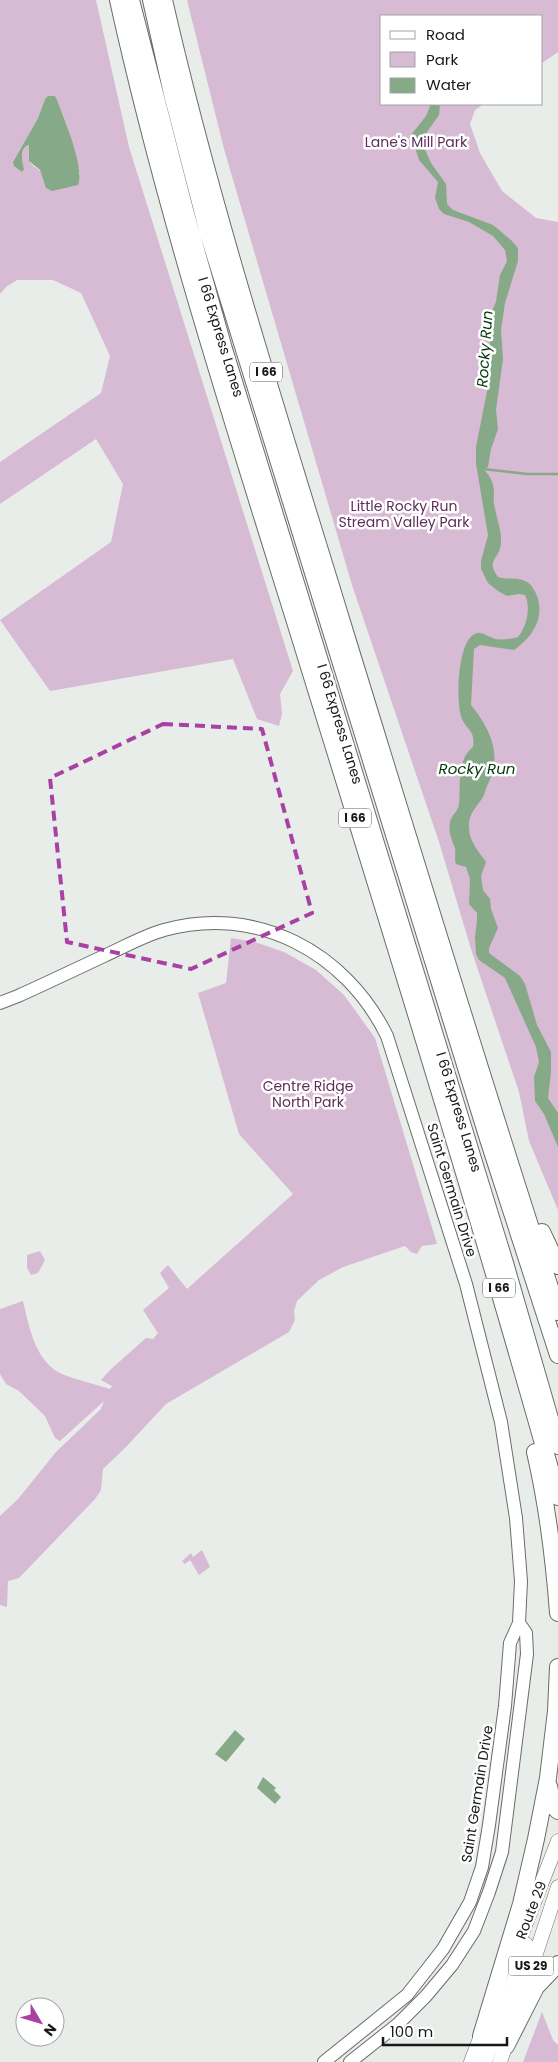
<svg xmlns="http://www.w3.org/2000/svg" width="558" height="2062" viewBox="0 0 558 2062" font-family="Poppins,sans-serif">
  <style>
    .green { fill: #d7bad3; fill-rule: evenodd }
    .water { fill: #86aa87 }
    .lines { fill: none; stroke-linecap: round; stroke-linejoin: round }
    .stream { stroke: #86aa87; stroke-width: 2.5 }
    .secondary-casing { stroke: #696d69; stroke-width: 14 }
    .primary-casing { stroke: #696d69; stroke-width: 15 }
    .highway-casing { stroke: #696d69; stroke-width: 18 }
    .secondary { stroke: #fff; stroke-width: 12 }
    .primary { stroke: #fff; stroke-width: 14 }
    .highway { stroke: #fff; stroke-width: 16 }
    .marked { fill: none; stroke: #a940a3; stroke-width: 4; stroke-dasharray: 10 6; stroke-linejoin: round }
    .labels { text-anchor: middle; stroke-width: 5; stroke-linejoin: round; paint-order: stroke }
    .shield { fill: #fff; stroke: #5d5d5d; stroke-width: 1 }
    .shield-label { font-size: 12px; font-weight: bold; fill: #171817 }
    .park-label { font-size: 14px; fill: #5e2e5a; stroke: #fff }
    .street-label { font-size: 14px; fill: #171817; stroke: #fff }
    .water-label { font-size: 15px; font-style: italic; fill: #00390b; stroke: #fff }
  </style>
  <rect width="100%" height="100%" fill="#e9ede9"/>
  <path class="green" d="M 0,0 L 96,0 L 129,147 L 293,671 L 280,694 L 282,714 L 279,726 L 257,719 L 233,659 L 50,691 L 0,620 L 111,542 L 123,484 L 96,439 L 0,504 L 0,462 L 101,393 L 110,356 L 81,293 L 53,280 L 17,280 L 6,287 L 0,294 ZM 55,96 L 67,126 L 80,175 L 42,174 C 39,168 33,167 30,162 C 27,156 31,151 29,145 C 19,149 22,161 24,169 L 13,162 L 38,118 L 45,99 Z
    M 187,0 L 558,0 L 558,52 L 542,63 L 542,16 L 382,16 L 382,104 L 484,104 L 475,110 L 470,124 L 480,153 L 502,191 L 536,218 L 558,222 L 558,1210 L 529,1141 L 519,1092 L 471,949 L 439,842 L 352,585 L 224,149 Z
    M 231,938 L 255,942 L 284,952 L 316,970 L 344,995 L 375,1038 L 437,1244 L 422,1246 L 417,1254 L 411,1252 L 405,1246 L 343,1267 L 319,1280 L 297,1301 L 294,1311 L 295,1320 L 289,1332 L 166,1404 L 125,1448 L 103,1469 L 101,1490 L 95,1499 L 19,1578 L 8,1581 L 7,1607 L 0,1605 L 0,1516 L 18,1499 L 56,1452 L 101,1409 L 104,1401 L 60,1441 L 55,1438 L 45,1416 L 19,1391 L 6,1384 L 0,1374 L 0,1309 L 23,1301 C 29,1326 35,1362 62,1374 C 77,1380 95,1384 110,1389 L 112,1386 L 101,1380 L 110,1370 L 146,1338 L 153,1339 L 158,1333 L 143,1310 L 169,1288 L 160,1273 L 168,1265 L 187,1289 L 293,1194 L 239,1134 L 198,993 L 226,983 Z
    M 40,1251 L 45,1260 L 38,1273 L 31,1275 L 27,1268 L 27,1255 Z
    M 202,1550 L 210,1567 L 199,1575 L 190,1560 L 185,1564 L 182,1561 L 191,1553 L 193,1557 Z
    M 542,2012 L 553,2040 L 558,2045 L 558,2062 L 523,2062 Z"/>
  <path class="water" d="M 48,96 L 55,96 L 57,100 C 64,119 85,167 78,185 L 52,191 L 46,188 L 40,170 L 29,161 L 29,145 C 19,148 22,161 24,169 L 22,172 L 14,166 L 13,162 L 38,118 L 45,99 Z
    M 431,104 L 440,104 L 439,115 L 422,139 L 422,143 L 431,163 L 446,184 L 447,204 L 453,210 L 493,225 L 511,240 L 518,248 L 518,261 L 505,303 L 501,330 L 503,359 L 496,410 L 498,429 L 491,449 L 488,467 L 483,469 C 488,473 491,478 493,485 C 495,491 493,498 494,504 C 496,516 502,531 501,543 C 500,560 485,559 498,577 C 507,580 517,577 525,581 C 531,583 535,591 537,596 C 545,619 532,637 514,650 L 480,645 L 474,649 L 471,705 C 491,730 503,756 487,786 C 485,790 485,794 483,797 C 476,808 468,814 469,828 C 469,841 479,852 486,862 L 481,876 L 483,890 L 490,899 L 491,909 L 498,928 L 489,948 L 489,953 L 520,976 L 525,984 L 537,1025 L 551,1052 L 551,1072 L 548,1098 L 558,1113 L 558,1147 L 544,1114 L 535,1101 L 534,1077 L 539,1062 L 536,1047 L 505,978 L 479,960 L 476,954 L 475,937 L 477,920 L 477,913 L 469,904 L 470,879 L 466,867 L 456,864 C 454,859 456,853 455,848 C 452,841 448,831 450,822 C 451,816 458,811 459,805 C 461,787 456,760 473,747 C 476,729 465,730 461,716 C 456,700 457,638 477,633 C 482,632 489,637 495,639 C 502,640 511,639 518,637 C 527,626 531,608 525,595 L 519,594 L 507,596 L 498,591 L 488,583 L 481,569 L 481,561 L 488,535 L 476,464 L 476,447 L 491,371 L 489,317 L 496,302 L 500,275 L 507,261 L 505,250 L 493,236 L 469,222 L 444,214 L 439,209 L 435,198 L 438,182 L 419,160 L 411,135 L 426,116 Z
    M 235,1730 L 245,1739 L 226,1762 L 215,1754 Z
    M 263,1777 L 276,1788 L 274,1790 L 281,1797 L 275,1804 L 257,1788 Z"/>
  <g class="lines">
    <path class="stream" d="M 483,469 L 527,474 L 558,474"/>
    <defs>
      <path id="secondary" d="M 0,1003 L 18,996 C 47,983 76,969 104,956 C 124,947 143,936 164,930 C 256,904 346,952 387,1036 L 466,1284 L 501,1422 L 516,1518 L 521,1581 L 519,1623 L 510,1643 L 505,1706 L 489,1825 L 482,1867 L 470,1902 L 443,1949 L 407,1995 L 324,2062
        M 350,2062 L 398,2024 L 426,1996 L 452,1965 L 474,1931 L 489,1892 L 502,1852 L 527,1654 L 526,1633 L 519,1623"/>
      <path id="primary" d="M 510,1964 L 558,1841
        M 471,2062 L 484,2028
        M 485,2062 L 526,1944
        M 500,2062 L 558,1887"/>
      <path id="highway" d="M 118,0 C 166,217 235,429 301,641 C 389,926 478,1210 558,1497
        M 131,0 L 185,210 L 224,349 L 505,1263 L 558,1446
        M 151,0 L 172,94 L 208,233 L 488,1139 L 558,1355
        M 164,0 C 212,210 279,416 342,622 C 413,852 483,1083 558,1312
        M 542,1232 L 558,1266
        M 535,1452 C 547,1504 554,1559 558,1613
        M 549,1786 L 553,1806 L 558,1811
        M 481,2036 L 521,1904 L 536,1839 L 548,1778 L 556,1711 L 558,1667
        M 506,2046 L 536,1987 L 558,1964"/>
    </defs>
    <use href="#secondary" class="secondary-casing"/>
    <use href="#primary" class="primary-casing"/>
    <use href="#highway" class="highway-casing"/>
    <use href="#secondary" class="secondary"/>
    <use href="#primary" class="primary"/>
    <use href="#highway" class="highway"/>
  </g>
  <path class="marked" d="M 163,724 L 262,729 L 312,913 L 191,969 L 67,942 L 50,778 Z"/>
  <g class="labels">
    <g class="shield">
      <rect x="250" y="362.5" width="32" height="19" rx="4"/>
      <rect x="339" y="808.5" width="32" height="19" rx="4"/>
      <rect x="483" y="1278.5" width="32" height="19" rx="4"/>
      <rect x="508.5" y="1956.5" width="45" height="19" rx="4"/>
    </g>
    <g class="shield-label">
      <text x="266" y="376">I 66</text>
      <text x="355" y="822">I 66</text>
      <text x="499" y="1292">I 66</text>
      <text x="531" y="1970">US 29</text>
    </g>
    <g class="park-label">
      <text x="416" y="147">Lane's Mill Park</text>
      <text x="404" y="511">Little Rocky Run<tspan x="404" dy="16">Stream Valley Park</tspan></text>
      <text x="308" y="1091">Centre Ridge<tspan x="308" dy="16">North Park</tspan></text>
    </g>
    <g class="street-label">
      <text transform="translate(221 337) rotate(73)" y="5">I 66 Express Lanes</text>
      <text transform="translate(340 724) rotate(73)" y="5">I 66 Express Lanes</text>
      <text transform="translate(459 1112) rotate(73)" y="5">I 66 Express Lanes</text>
      <text transform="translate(452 1190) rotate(73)" y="5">Saint Germain Drive</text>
      <text transform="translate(477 1794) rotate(-81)" y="5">Saint Germain Drive</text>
      <text transform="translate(531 1910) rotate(-69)" y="5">Route 29</text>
    </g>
    <g class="water-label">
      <text transform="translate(485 349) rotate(-86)" y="5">Rocky Run</text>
      <text x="477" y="774">Rocky Run</text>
    </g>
  </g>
  <rect x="380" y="15" width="162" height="90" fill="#ffffff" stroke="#a2a3a2"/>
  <rect x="390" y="31" width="25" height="8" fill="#ffffff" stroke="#a2a3a2"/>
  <text x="426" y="40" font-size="15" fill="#171817">Road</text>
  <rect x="390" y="52" width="25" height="15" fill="#d7bad3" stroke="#a2a3a2"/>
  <text x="426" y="65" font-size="15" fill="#171817">Park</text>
  <rect x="390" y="78" width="25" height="15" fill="#86aa87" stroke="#a2a3a2"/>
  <text x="426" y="90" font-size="15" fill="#171817">Water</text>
  <g transform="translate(40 2022) rotate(128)"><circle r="24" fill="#ffffff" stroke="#a2a3a2"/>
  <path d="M0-4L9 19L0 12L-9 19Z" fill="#a940a3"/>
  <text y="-8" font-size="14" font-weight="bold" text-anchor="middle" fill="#171817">N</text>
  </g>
  <path d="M383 2037v8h124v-8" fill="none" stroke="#171817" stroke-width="2.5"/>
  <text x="390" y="2037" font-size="15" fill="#171817" stroke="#ffffff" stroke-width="4" paint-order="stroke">100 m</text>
</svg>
